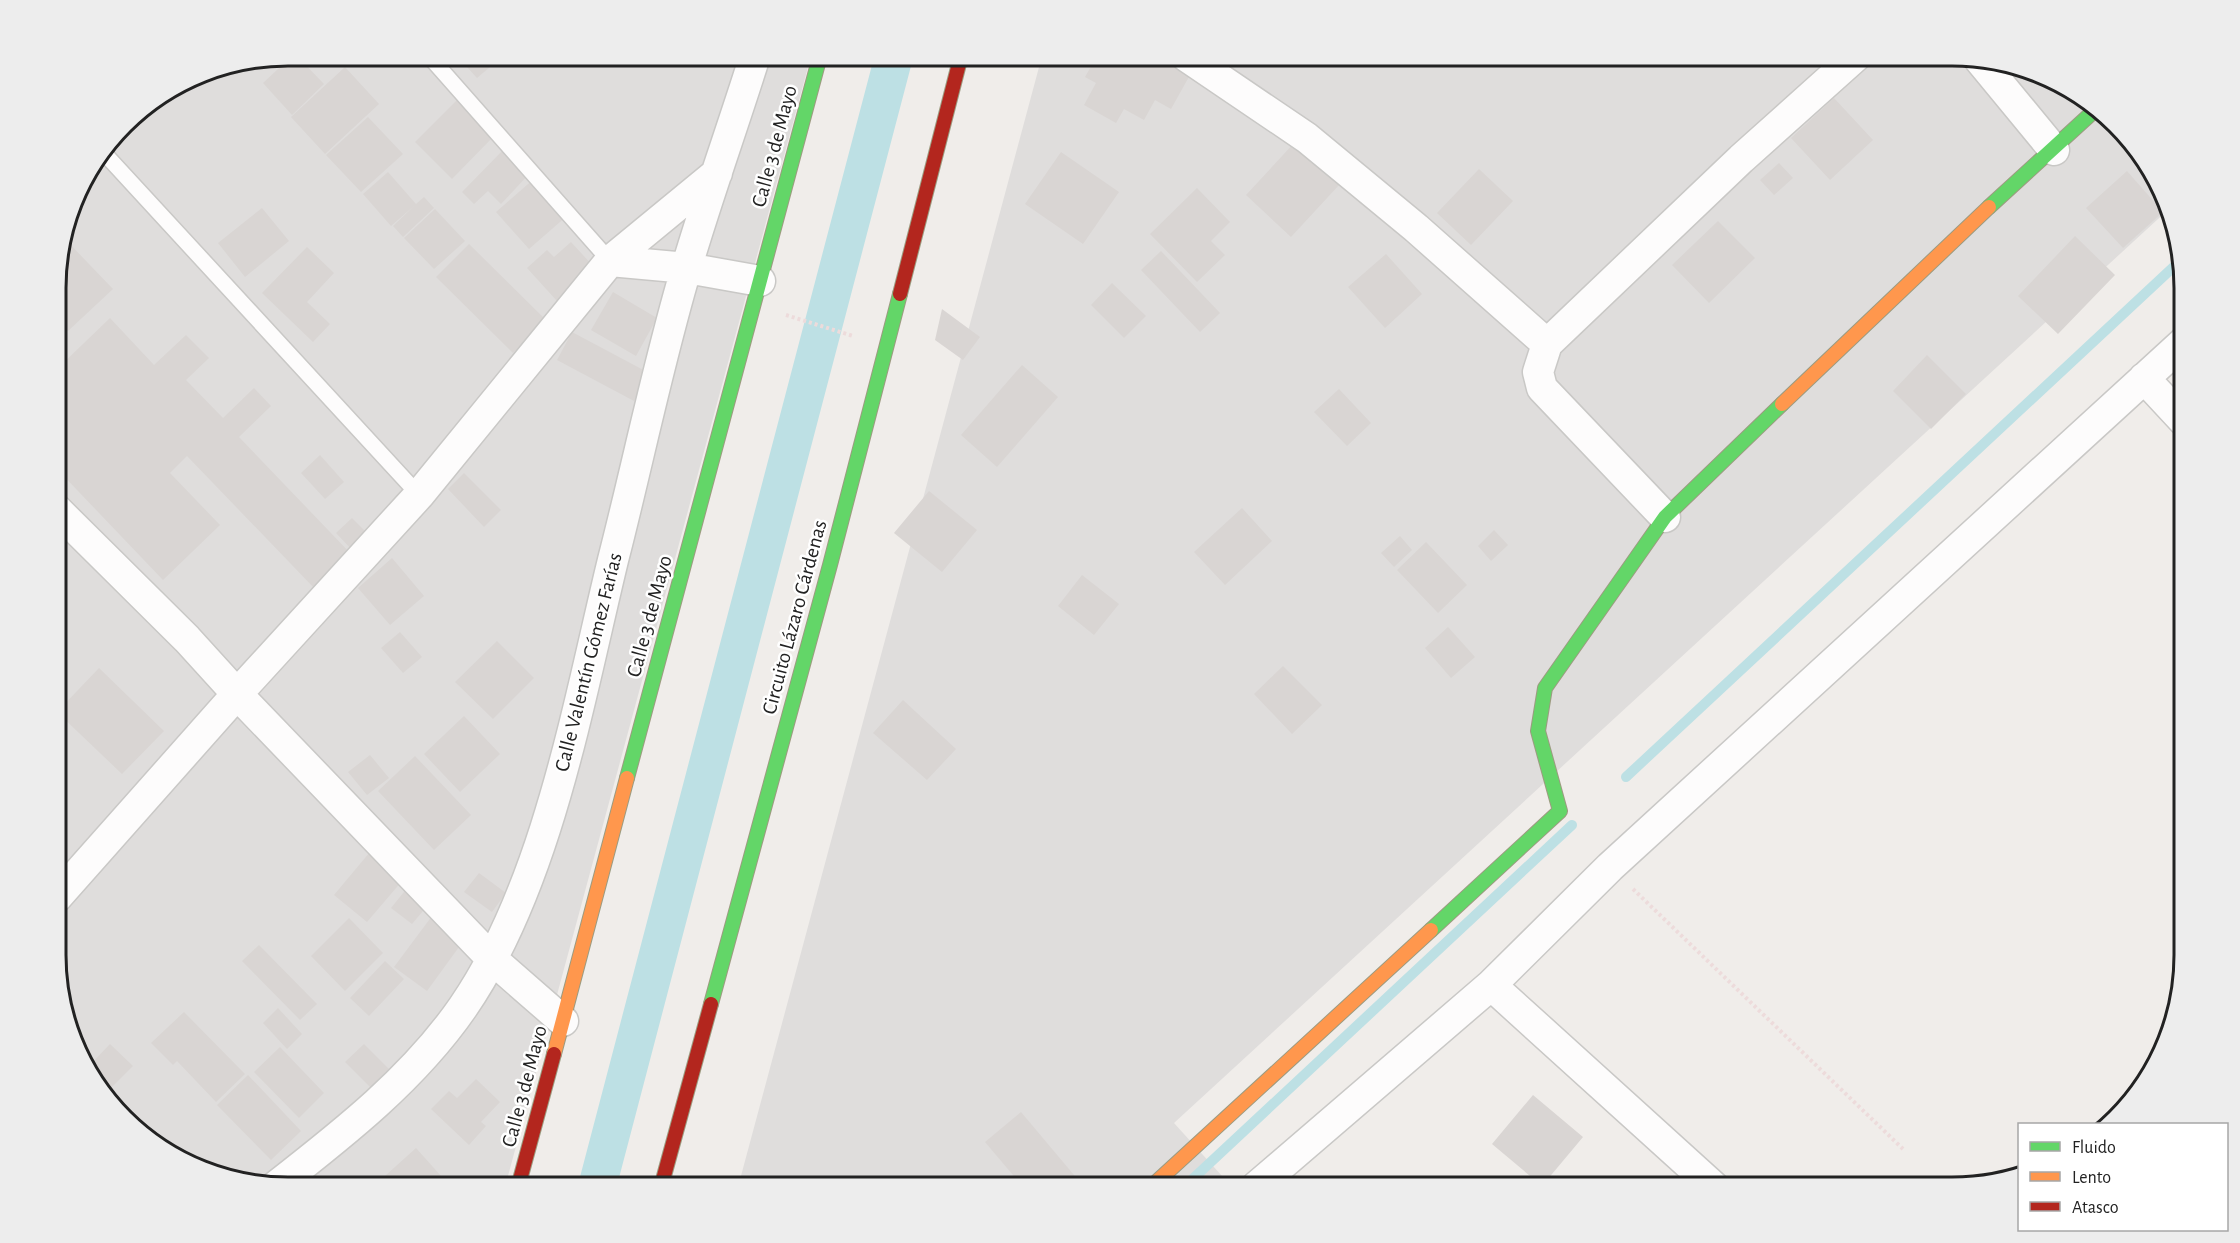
<svg xmlns="http://www.w3.org/2000/svg" width="2240" height="1243" viewBox="0 0 2240 1243" font-family="'Alegreya Sans',sans-serif">
  <style>
    .residential { fill: #dfdddc }
    .lines { fill: none; stroke-linecap: round; stroke-linejoin: round }
    .stream { stroke: #bde0e4; stroke-width: 10 }
    .canal { stroke: #bde0e4; stroke-width: 38 }
    .building { fill: #d9d5d3 }
    .lane-casing { stroke: #c9c8c6; stroke-width: 18 }
    .street-casing { stroke: #c9c8c6; stroke-width: 33 }
    .fast-casing { stroke: #9c9b80; stroke-width: 16 }
    .slow-casing { stroke: #9c9b80; stroke-width: 16 }
    .jam-casing { stroke: #9c9b80; stroke-width: 16 }
    .path { stroke: #eddbdb; stroke-width: 4; stroke-dasharray: 3 3; stroke-linecap: butt }
    .lane { stroke: #fdfcfc; stroke-width: 15 }
    .street { stroke: #fdfcfc; stroke-width: 30 }
    .fast { stroke: #63d668; stroke-width: 14 }
    .slow { stroke: #ff974d; stroke-width: 14 }
    .jam { stroke: #b3261e; stroke-width: 14 }
    .labels { text-anchor: middle; stroke-width: 5; stroke-linejoin: round; paint-order: stroke }
    .street-label { font-size: 21px; fill: #222; stroke: #fff }
    .rim { fill: none; stroke: #222; stroke-width: 3 }
  </style>
  <rect width="100%" height="100%" fill="#f0edea"/>
  <path class="residential" d="M 288,56 L 811,56 L 505,1187 L 288,1187 L 228,1179 L 172,1156 L 95,1084 L 57,985 L 57,258 L 80,185 L 135,113 L 199,73 Z
    M 1042,56 L 1952,56 L 2012,63 L 2068,87 L 2145,159 L 2170,208 L 1174,1123 L 1232,1187 L 738,1187 Z"/>
  <g class="lines">
    <path class="stream" d="M 1626,777 L 2181,260
      M 1184,1187 L 1572,825"/>
    <path class="canal" d="M 597,1187 L 894,56"/>
  </g>
  <path class="building" d="M 292,56 L 297,56 L 324,84 L 292,115 L 263,83 Z
    M 457,56 L 503,56 L 477,78 Z
    M 1097,56 L 1177,56 L 1190,75 L 1171,109 L 1155,100 L 1144,120 L 1124,109 L 1116,123 L 1084,105 L 1096,83 L 1085,77 Z
    M 345,67 L 379,104 L 325,154 L 291,117 Z
    M 459,98 L 496,134 L 452,179 L 415,142 Z
    M 1834,98 L 1873,140 L 1830,180 L 1791,138 Z
    M 368,117 L 403,154 L 361,192 L 326,155 Z
    M 1295,142 L 1340,184 L 1291,237 L 1246,195 Z
    M 506,147 L 531,172 L 501,204 L 488,191 L 474,204 L 462,192 Z
    M 1061,152 L 1119,192 L 1083,244 L 1025,204 Z
    M 1779,163 L 1793,178 L 1774,195 L 1760,180 Z
    M 1479,169 L 1513,201 L 1471,245 L 1437,213 Z
    M 2127,171 L 2163,212 L 2123,248 L 2086,208 Z
    M 388,172 L 416,204 L 424,197 L 434,208 L 403,237 L 393,226 L 414,206 L 391,226 L 363,194 Z
    M 535,178 L 568,215 L 529,249 L 496,212 Z
    M 1197,188 L 1230,222 L 1211,241 L 1225,255 L 1197,282 L 1150,234 Z
    M 262,208 L 289,241 L 245,277 L 218,243 Z
    M 435,209 L 465,241 L 434,269 L 404,238 Z
    M 1718,221 L 1755,258 L 1709,303 L 1672,265 Z
    M 2075,236 L 2115,275 L 2058,334 L 2018,296 Z
    M 64,238 L 113,289 L 68,331 L 57,320 L 57,258 Z
    M 571,242 L 594,267 L 557,301 L 527,268 L 547,250 L 554,257 Z
    M 469,244 L 546,320 L 513,353 L 436,277 Z
    M 307,247 L 334,273 L 307,302 L 330,324 L 313,342 L 262,293 Z
    M 1161,251 L 1220,313 L 1200,332 L 1141,270 Z
    M 1386,254 L 1422,294 L 1385,328 L 1348,287 Z
    M 1112,283 L 1146,316 L 1124,338 L 1091,305 Z
    M 613,292 L 657,318 L 636,356 L 591,330 Z
    M 942,309 L 980,337 L 963,360 L 935,340 Z
    M 110,318 L 154,365 L 186,335 L 209,358 L 186,380 L 223,418 L 254,388 L 271,406 L 239,437 L 352,555 L 315,589 L 187,456 L 170,473 L 220,525 L 163,580 L 57,469 L 57,392 L 65,385 L 57,377 L 57,369 Z
    M 572,332 L 649,373 L 634,401 L 557,360 Z
    M 1927,355 L 1966,394 L 1931,429 L 1893,391 Z
    M 1022,365 L 1058,397 L 997,467 L 961,435 Z
    M 1339,389 L 1371,423 L 1347,446 L 1314,412 Z
    M 320,455 L 344,482 L 325,499 L 301,473 Z
    M 464,473 L 501,510 L 484,527 L 448,489 Z
    M 929,491 L 977,530 L 942,572 L 894,533 Z
    M 1242,508 L 1272,541 L 1225,585 L 1194,552 Z
    M 352,518 L 370,536 L 354,552 L 336,533 Z
    M 1494,530 L 1508,545 L 1491,561 L 1478,546 Z
    M 1400,536 L 1412,550 L 1394,567 L 1381,553 Z
    M 1426,542 L 1467,585 L 1438,613 L 1397,570 Z
    M 392,558 L 424,596 L 390,625 L 358,588 Z
    M 1082,575 L 1119,604 L 1094,635 L 1058,606 Z
    M 1448,627 L 1475,657 L 1451,678 L 1425,648 Z
    M 400,632 L 422,657 L 403,673 L 381,648 Z
    M 497,641 L 534,678 L 493,719 L 455,682 Z
    M 1283,666 L 1322,705 L 1292,734 L 1254,694 Z
    M 99,668 L 164,731 L 122,774 L 57,712 Z
    M 903,700 L 956,749 L 927,780 L 873,733 Z
    M 464,716 L 500,754 L 460,792 L 424,754 Z
    M 370,755 L 389,778 L 367,795 L 348,772 Z
    M 415,756 L 471,815 L 434,850 L 378,791 Z
    M 375,846 L 408,874 L 367,922 L 334,895 Z
    M 479,873 L 506,893 L 492,912 L 464,892 Z
    M 412,882 L 433,899 L 412,924 L 391,908 Z
    M 435,912 L 467,936 L 427,991 L 394,967 Z
    M 349,918 L 383,953 L 345,991 L 311,956 Z
    M 259,945 L 317,1004 L 300,1020 L 242,961 Z
    M 385,961 L 404,979 L 369,1016 L 350,998 Z
    M 278,1008 L 302,1034 L 287,1049 L 263,1023 Z
    M 184,1012 L 245,1074 L 216,1102 L 177,1061 L 173,1065 L 151,1043 Z
    M 110,1044 L 133,1066 L 105,1094 L 95,1084 L 88,1067 Z
    M 364,1044 L 389,1069 L 371,1088 L 345,1062 Z
    M 280,1047 L 324,1093 L 299,1118 L 254,1072 Z
    M 248,1075 L 301,1131 L 271,1160 L 217,1105 Z
    M 476,1079 L 500,1102 L 481,1122 L 486,1126 L 469,1145 L 431,1109 L 449,1091 L 457,1098 Z
    M 1533,1095 L 1583,1137 L 1542,1186 L 1492,1144 Z
    M 1021,1112 L 1079,1181 L 1071,1187 L 1023,1187 L 985,1142 Z
    M 416,1148 L 450,1186 L 377,1187 L 375,1185 Z"/>
  <g class="lines">
    <defs>
      <path id="lane" d="M 429,56 L 610,261
        M 104,153 L 419,495"/>
      <path id="street" d="M 1186,56 L 1307,138 L 1416,228 L 1547,344 L 1538,372 L 1542,388 L 1665,517
        M 1979,59 L 2054,150
        M 610,261 L 687,268 L 760,281
        M 1547,344 L 1741,159 L 1856,56
        M 2144,378 L 2184,421
        M 57,510 L 187,639 L 237,694 L 492,959 L 563,1021
        M 57,897 L 237,694 L 419,495 L 610,261 L 717,173
        M 1491,985 L 1714,1187
        M 276,1186 C 344,1133 414,1078 463,1007 C 547,885 578,704 613,560 C 638,463 658,363 687,266 C 708,195 733,126 755,56
        M 1256,1187 L 1491,985 L 1610,867 L 2184,342"/>
      <path id="fast" d="M 1989,207 L 2094,111
        M 627,778 L 820,56
        M 1431,930 L 1560,811 L 1538,731 L 1545,688 L 1665,517 L 1782,404
        M 711,1004 L 830,565 L 900,294"/>
      <path id="slow" d="M 1782,404 L 1989,207
        M 554,1054 L 627,778
        M 1151,1187 L 1431,930"/>
      <path id="jam" d="M 900,294 L 961,56
        M 518,1187 L 554,1054
        M 661,1187 L 711,1004"/>
    </defs>
    <use href="#lane" class="lane-casing"/>
    <use href="#street" class="street-casing"/>
    <use href="#fast" class="fast-casing"/>
    <use href="#slow" class="slow-casing"/>
    <use href="#jam" class="jam-casing"/>
    <path class="path" d="M 786,315 L 853,336
      M 1633,889 L 1903,1149"/>
    <use href="#lane" class="lane"/>
    <use href="#street" class="street"/>
    <use href="#fast" class="fast"/>
    <use href="#slow" class="slow"/>
    <use href="#jam" class="jam"/>
  </g>
  <g class="labels">
    <g class="street-label">
      <text transform="translate(774 146) rotate(-75)" y="7">Calle 3 de Mayo</text>
      <text transform="translate(649 616) rotate(-75)" y="7">Calle 3 de Mayo</text>
      <text transform="translate(794 617) rotate(-75)" y="7">Circuito Lázaro Cárdenas</text>
      <text transform="translate(588 662) rotate(-76)" y="7">Calle Valentín Gómez Farías</text>
      <text transform="translate(524 1086) rotate(-75)" y="7">Calle 3 de Mayo</text>
    </g>
  </g>
  <path d="M0 0H2240V1243H0ZM288 66H1952A222 222 0 0 1 2174 288V955A222 222 0 0 1 1952 1177H288A222 222 0 0 1 66 955V288A222 222 0 0 1 288 66Z" fill="#ededed" fill-rule="evenodd"/>
  <path class="rim" d="M288 66H1952A222 222 0 0 1 2174 288V955A222 222 0 0 1 1952 1177H288A222 222 0 0 1 66 955V288A222 222 0 0 1 288 66Z"/>
  <rect x="2018" y="1123" width="210" height="108" fill="#ffffff" stroke="#a7a7a7" stroke-width="1.5"/>
  <rect x="2030" y="1142" width="30" height="9" fill="#63d668" stroke="#a7a7a7" stroke-width="1.5"/>
  <text x="2072" y="1153" font-size="18" fill="#222222">Fluido</text>
  <rect x="2030" y="1172" width="30" height="9" fill="#ff974d" stroke="#a7a7a7" stroke-width="1.5"/>
  <text x="2072" y="1183" font-size="18" fill="#222222">Lento</text>
  <rect x="2030" y="1202" width="30" height="9" fill="#b3261e" stroke="#a7a7a7" stroke-width="1.5"/>
  <text x="2072" y="1213" font-size="18" fill="#222222">Atasco</text>
</svg>
